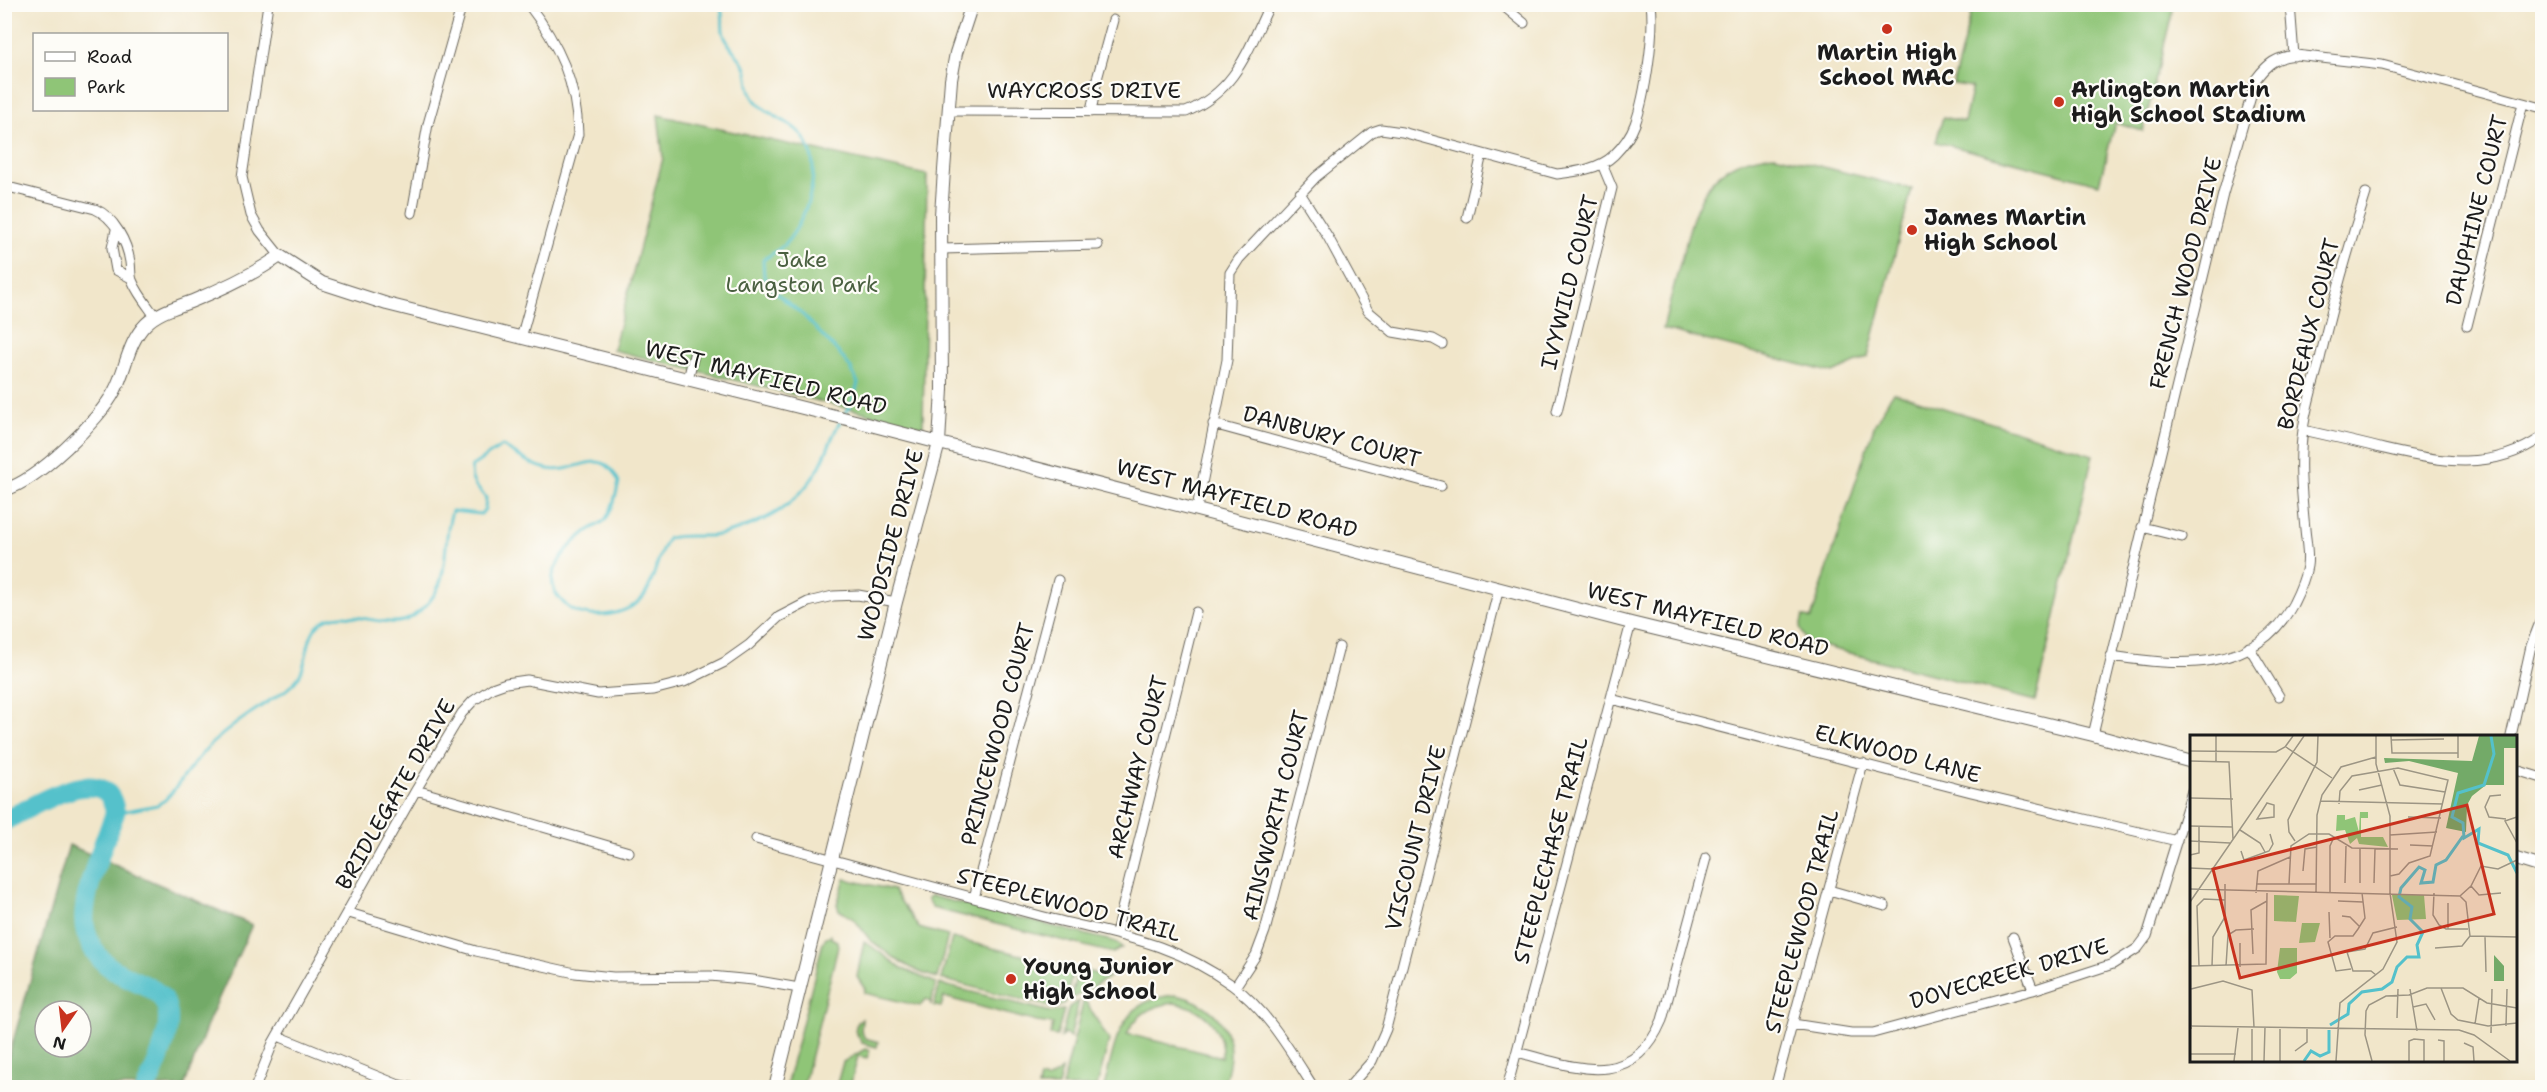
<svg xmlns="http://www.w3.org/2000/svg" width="2547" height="1092" viewBox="0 0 2547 1092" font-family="'Shantell Sans',sans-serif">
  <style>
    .green { fill: #8fc577; stroke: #56704a; stroke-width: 1.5; fill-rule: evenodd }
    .forest { fill: #73aa68; stroke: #486342; stroke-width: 1.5; fill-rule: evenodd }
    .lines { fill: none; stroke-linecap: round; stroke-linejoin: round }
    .stream { stroke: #54c1cb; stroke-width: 3 }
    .river { stroke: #54c1cb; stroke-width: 20 }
    .minor-casing { stroke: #676359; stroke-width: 11 }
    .tertiary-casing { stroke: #676359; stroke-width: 14 }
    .minor { stroke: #fff; stroke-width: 9 }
    .tertiary { stroke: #fff; stroke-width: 12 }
    .poi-dot { fill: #c8321e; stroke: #fdfcf7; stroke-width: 2 }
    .labels { text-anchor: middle; stroke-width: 4.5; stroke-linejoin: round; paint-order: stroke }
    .poi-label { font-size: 22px; font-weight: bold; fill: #1c1c1c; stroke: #fdfcf7; text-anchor: start }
    .street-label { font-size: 22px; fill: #1c1c1c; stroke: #fdfcf7 }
    .park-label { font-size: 22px; fill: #4a6040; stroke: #fdfcf7 }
    .inset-river { fill: none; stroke: #54c1cb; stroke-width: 3 }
    .inset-road { fill: none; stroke: #9c9584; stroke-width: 1.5 }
    .view { fill: #c8321e; fill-opacity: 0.15; stroke: #c8321e; stroke-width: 3 }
    .inset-edge { fill: none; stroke: #1c1c1c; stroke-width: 3 }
  </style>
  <rect width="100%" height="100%" fill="#fdfcf7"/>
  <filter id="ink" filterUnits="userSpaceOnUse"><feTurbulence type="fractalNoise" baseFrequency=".0167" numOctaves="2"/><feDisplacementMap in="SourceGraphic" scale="12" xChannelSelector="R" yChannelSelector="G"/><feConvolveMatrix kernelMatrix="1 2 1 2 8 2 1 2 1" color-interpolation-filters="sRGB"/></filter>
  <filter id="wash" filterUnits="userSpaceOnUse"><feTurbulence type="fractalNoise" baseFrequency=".008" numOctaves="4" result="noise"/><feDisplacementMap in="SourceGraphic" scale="24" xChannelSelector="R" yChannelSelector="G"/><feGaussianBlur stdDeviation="1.35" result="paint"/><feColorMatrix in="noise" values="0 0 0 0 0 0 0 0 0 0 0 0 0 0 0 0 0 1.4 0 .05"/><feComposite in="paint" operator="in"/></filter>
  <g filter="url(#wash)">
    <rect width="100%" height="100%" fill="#f1e6ca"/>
    <path class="green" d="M 1973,5 L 2174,5 L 2143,131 L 2115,123 L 2099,184 L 1936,142 L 1943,117 L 1964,122 L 1972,87 L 1953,84 Z
      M 658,115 L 927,175 L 923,427 L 613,350 L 663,158 Z
      M 1775,155 L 1912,189 L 1868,357 L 1833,373 L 1663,329 C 1669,305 1675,281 1682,257 C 1696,201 1708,158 1775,155 Z
      M 1893,392 L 2093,455 L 2035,701 L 1807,642 L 1800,628 L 1803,616 L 1811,619 L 1868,444 L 1875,424 Z
      M 845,879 L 893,890 L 919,928 L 948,936 L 937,978 L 919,972 L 897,960 L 870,940 L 855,920 L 839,910 L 837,904 Z
      M 931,896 L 1116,942 L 1122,948 L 1113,953 L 932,908 L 927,899 Z
      M 831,935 L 831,938 L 837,941 L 838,947 L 803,1087 L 786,1087 L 823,942 L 826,937 Z
      M 952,938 L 1074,968 L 1065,1003 L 1059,1007 L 1051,1007 L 941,979 Z
      M 864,941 L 903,969 L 936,983 L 931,1005 L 930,1001 L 926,999 L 920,1006 L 864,993 L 865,989 L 857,977 Z
      M 1078,969 L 1109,977 L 1070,1000 Z
      M 940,984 L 1051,1012 L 1064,1010 L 1057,1036 L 1050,1035 L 1053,1024 L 1037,1022 L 944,997 L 941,1007 L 934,1006 Z
      M 1175,995 C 1205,1000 1231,1021 1230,1055 C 1230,1066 1226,1077 1223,1087 L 1104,1087 C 1116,1042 1118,999 1175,995 ZM 1174,1003 C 1203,1007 1223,1027 1222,1057 L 1127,1034 C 1136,1014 1153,1005 1174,1003 Z
      M 1084,999 L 1109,1040 L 1097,1087 L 1062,1087 Z
      M 1079,1001 L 1070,1037 L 1065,1034 L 1061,1037 L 1069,1007 Z
      M 862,1019 L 861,1031 L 865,1038 L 878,1042 L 877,1047 L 862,1043 L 855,1031 L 857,1022 Z
      M 865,1049 L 870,1050 L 867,1058 L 858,1056 L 850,1087 L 836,1087 L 843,1062 Z
      M 1062,1070 L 1058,1087 L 1038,1087 L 1040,1078 L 1047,1080 Z"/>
    <path class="forest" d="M 69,845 L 252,925 L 209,1020 L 184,1087 L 5,1087 L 5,1069 ZM 45,1011 L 81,1011 L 81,1047 L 45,1047 Z"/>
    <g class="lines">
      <path class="stream" d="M 719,4 C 726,17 720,24 724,35 C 728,48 743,59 746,69 C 749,77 748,88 752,95 C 761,113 784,118 798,131 C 827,160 809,217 785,244 C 779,250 770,255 763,260 L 764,277 L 775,292 L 803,315 L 838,352 L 850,367 L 858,383 L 853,400 L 845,414
        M 115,813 L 157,805 L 165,800 C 182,783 193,761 211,744 C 228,729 247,715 266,703 C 278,695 289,690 298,678 C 309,662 305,637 319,624 C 343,602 388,634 412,617 C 456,587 439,552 452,511 L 481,514 L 485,509 L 486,498 C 476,486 469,482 472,466 L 502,446 C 516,454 532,466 548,469 C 579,475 600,442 619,482 C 616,494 613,510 605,520 C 601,524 594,527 589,530 C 573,542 558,556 553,576 C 550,589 559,599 568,607 C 587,622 633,616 646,593 C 656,575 657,556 668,538 C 688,533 706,539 723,534 C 765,523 797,506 819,468 C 827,453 831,437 840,422"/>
      <path class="river" d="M 4,821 C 31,808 109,755 115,813 C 105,842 77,903 86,932 C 109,1011 213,950 146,1088"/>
    </g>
  </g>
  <g filter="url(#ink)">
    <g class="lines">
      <defs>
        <path id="minor" d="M 268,4 L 242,177 L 251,215 L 260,231 L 280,256
          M 1501,4 L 1524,23
          M 2290,4 L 2294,56
          M 949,111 L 1186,112 C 1237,90 1247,51 1270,4
          M 1091,112 L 1097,79 L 1113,20
          M 4,186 L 95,209 C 114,217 127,242 130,262 C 131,268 130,274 132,280 C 137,293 147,305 155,316
          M 1300,193 L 1328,237 L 1368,311 L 1393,332 L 1433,339 L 1442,344
          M 412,213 L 428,124 L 462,4
          M 1467,218 L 1482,154
          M 116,230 L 112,248 L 116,270 L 131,278
          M 942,249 L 1098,245
          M 2467,326 L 2523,103
          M 521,338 L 578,134 C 577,84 559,44 528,4
          M 688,379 L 694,355
          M 1557,411 L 1612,188 L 1602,164
          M 1213,424 L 1441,486
          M 2303,430 C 2330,436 2357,442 2384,449 C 2439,462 2493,472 2542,437
          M 1197,508 L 1227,360 L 1230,273 L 1239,259 L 1316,177 L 1372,132 L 1381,129 L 1402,132 L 1557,174 C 1576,172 1600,169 1614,155 C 1622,147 1631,135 1635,124 C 1645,97 1655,33 1651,4
          M 2142,527 L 2182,537
          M 2249,647 L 2279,696
          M 2111,656 C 2178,666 2255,674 2293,604 C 2299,592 2305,579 2307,566 C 2309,554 2306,541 2305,529 C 2302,497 2298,463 2303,430 C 2306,407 2313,385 2319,363 C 2332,305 2348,249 2366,193
          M 1611,699 L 1971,792 L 2177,841
          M 2093,735 L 2223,194 L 2256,79 C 2268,63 2276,57 2296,55 L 2382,65 L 2542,108
          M 2511,736 L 2531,646 L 2542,617
          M 2516,770 L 2542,778
          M 416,790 L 629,852
          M 756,839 C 849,865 943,890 1037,915 C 1111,935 1167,938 1232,985 C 1267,1010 1291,1052 1314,1088
          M 1829,890 L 1885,906
          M 974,898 L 1058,580
          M 349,913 L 476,951 L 575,973 L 613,977 L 710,976 L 753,980 L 799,988
          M 1116,933 L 1196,612
          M 2013,937 L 2033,990
          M 1235,987 L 1256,955 L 1265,931 L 1339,647
          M 1793,1024 L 1851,1033 L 1873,1033 L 2033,990 L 2113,964 L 2138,948 L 2147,936 L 2192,791
          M 278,1036 L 399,1085 L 415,1088
          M 1517,1052 C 1575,1067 1632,1092 1662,1020 L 1706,858
          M 255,1088 L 273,1043 L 416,790 L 462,713 L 473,701 L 492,688 L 506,683 L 527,680 L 598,694 L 653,690 L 684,682 L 725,662 L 749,645 L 779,617 L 808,602 L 833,596 L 858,595 L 896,602
          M 1348,1088 L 1372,1061 L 1386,1029 L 1499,588
          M 1507,1088 L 1631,623
          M 1775,1088 L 1863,763"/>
        <path id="tertiary" d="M 4,490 C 37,481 100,420 115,390 C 126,369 128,342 146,324 C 159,311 178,307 195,300 C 224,288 254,274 280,256 L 322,283 L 387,304 L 855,421 L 1631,623 L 2093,735 L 2192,762
          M 2516,859 L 2542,867
          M 775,1088 L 896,602 L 939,443 L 942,389 L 941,215 L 944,170 L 951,80 L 956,53 L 972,4"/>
      </defs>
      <use href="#minor" class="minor-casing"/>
      <use href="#tertiary" class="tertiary-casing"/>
      <use href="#minor" class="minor"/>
      <use href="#tertiary" class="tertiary"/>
    </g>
  </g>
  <g class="poi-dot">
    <circle cx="1887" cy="29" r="6"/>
    <circle cx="2059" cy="102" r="6"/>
    <circle cx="1912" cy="230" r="6"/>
    <circle cx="1011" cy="979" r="6"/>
  </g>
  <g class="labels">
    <g class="poi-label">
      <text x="1887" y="60" text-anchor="middle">Martin High<tspan x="1887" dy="25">School MAC</tspan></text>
      <text x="2071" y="97">Arlington Martin<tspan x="2071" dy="25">High School Stadium</tspan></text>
      <text x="1924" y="225">James Martin<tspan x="1924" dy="25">High School</tspan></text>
      <text x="1023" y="974">Young Junior<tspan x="1023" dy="25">High School</tspan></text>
    </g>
    <g class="street-label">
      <text x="1084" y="98">WAYCROSS DRIVE</text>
      <text transform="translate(2476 210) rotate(-76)" y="8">DAUPHINE COURT</text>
      <text transform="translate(2185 273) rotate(-76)" y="8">FRENCH WOOD DRIVE</text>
      <text transform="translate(1569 282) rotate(-76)" y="8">IVYWILD COURT</text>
      <text transform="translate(2308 334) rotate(-76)" y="8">BORDEAUX COURT</text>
      <text transform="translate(766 377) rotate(14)" y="8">WEST MAYFIELD ROAD</text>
      <text transform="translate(1332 436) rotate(15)" y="8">DANBURY COURT</text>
      <text transform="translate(1237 498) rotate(15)" y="8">WEST MAYFIELD ROAD</text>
      <text transform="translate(890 545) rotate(-75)" y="8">WOODSIDE DRIVE</text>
      <text transform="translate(1708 619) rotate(14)" y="8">WEST MAYFIELD ROAD</text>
      <text transform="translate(997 734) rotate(-75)" y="8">PRINCEWOOD COURT</text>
      <text transform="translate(1898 753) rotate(15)" y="8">ELKWOOD LANE</text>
      <text transform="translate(1137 767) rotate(-76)" y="8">ARCHWAY COURT</text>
      <text transform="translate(395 794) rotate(-60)" y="8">BRIDLEGATE DRIVE</text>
      <text transform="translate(1275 815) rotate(-76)" y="8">AINSWORTH COURT</text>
      <text transform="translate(1415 838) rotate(-76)" y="8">VISCOUNT DRIVE</text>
      <text transform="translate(1550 850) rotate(-75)" y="8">STEEPLECHASE TRAIL</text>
      <text transform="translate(1069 904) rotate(15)" y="8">STEEPLEWOOD TRAIL</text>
      <text transform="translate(1801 921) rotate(-75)" y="8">STEEPLEWOOD TRAIL</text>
      <text transform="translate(2009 973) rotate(-16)" y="8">DOVECREEK DRIVE</text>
    </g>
    <g class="park-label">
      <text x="802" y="267">Jake<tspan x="802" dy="25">Langston Park</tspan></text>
    </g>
  </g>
  <g transform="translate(2190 735)">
    <rect width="327" height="327" fill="#f1e6ca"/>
    <path d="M 170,77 L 178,77 L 178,83 L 171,83 L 171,102 L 193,102 L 198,112 L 169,109 L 167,103 L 160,109 L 155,95 L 146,96 L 147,80 L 155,80 L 155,85 L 165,82 L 169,97 ZM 84,160 L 109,161 L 106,187 L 84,186 ZM 202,160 L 234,160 L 236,184 L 207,185 ZM 112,188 L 130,188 L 125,207 L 109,208 ZM 90,213 L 107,213 L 107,238 L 100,244 L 90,244 L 87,237 Z" fill="#8fc577"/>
    <path d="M 289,1 L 327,1 L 327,13 L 314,13 L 314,50 L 296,50 L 282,61 L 277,70 L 276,97 L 256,93 L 268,38 L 219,26 L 195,28 L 194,23 L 282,26 ZM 304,220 L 314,231 L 314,246 L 304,246 Z" fill="#73aa68"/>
    <path class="inset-river" d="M 301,1 L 304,19 L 294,50 L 268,58 L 262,82 L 273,88 L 274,103 L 289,94 L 288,108 L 318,120 L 327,138M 140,290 L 158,279 L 159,269 L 172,257 L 192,254 L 202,247 L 207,232 L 217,222 L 229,222 L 227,210 L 233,197 L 220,184 L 222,172 L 209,162 L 211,153 L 229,132 L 235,135 L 231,148 L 243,147 L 246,130 L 256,125 L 273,101M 114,326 L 121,316 L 130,321 L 139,317 L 139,295"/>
    <path class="inset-road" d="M 26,1 L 26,26M 201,1 L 202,18 L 268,18M 201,5 L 254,4M 96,12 L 142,43M 0,16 L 86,17 L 95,12 L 103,1M 268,23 L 268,1M 0,26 L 39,27 L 43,104M 203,33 L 210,50 L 255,57M 169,55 L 192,50M 311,60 L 300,61 L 295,72 L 299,82 L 316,84M 0,63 L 43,64M 130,66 L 253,69M 77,68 L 84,70 L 84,82 L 67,84 ZM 149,69 L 150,56 L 162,41 L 208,33 L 258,45 L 240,121 L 219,128 L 209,139 L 200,141M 218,82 L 251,83M 327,82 L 315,86 L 327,108M 0,91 L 42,92M 50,95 L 70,108 L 75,117M 200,100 L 247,97M 0,106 L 40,108M 105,106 L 99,97 L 98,85 L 127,27 L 128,1M 220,110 L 243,111M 170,114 L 170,148M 51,116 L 54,125 L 79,116 L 83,109 L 80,99M 0,120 L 9,118 L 9,92M 0,133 L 23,134M 113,136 L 115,114 L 127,112M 155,148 L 156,111M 184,148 L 185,114M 66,149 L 126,149M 99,149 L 101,111 L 119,99 L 139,99 L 162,113 L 208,114M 281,151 L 289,160 L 311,158M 0,154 L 270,161M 66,158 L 68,136 L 100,122M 126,158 L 127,80 L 132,60 L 151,32 L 186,22M 140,158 L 140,111 L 144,102M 244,158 L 243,180 L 249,190 L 256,194 L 278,194M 270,161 L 281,151 L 291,131 L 308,134 L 327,125M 270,161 L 276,167 L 280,201M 148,166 L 173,167M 0,167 L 114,1M 258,168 L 258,194M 139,177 L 140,203M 152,181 L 160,182 L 170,192M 0,200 L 1,294M 280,201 L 327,202M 295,202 L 296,237M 245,213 L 272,211 L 280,201M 157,217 L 175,214 L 183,198 L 207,192M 157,217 L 163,236 L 181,236 L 186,240M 63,219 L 61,175 L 77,166M 0,231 L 76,229 L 77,158M 9,231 L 7,171 L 14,164 L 35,165M 22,231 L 23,202 L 35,182 L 35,149M 36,231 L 38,200 L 46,195 L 64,194M 50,232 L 50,208M 161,234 L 146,236 L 138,207 L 145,201 L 163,201 L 168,194 L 175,183 L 172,158M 251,253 L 261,279 L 268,285 L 298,291 L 327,288M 1,254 L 33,246 L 62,255 L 64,292M 220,254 L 227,296M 223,272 L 236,269 L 245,285M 207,283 L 208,254M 285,289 L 289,263M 0,291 L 269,295 L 284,300 L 320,326M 316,291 L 317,254M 90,294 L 90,326M 301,298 L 302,254M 248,305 L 254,306 L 254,326M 274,308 L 283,312 L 284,326M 105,316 L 117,307 L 117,294M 0,319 L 46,319M 44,326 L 48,293M 62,326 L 62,294M 74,326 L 75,292M 146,326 L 150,268 L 193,234 L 207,207 L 200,158 L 200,81 L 186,29 L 186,1M 182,326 L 175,300 L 176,276 L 179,270 L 196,261 L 219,260 L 237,253 L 273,253 L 297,268 L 327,273M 219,326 L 219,306 L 224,304 L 234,305 L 234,326"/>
    <path class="view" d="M 277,70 L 304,179 L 50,243 L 23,134 Z"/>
    <rect width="327" height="327" class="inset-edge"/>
  </g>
  <rect width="2547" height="1092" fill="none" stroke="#fdfcf7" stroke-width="24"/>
  <rect x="33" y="33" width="195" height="78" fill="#fdfcf7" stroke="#a3a29f" stroke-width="1.5"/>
  <rect x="45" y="52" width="30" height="9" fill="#ffffff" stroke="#a3a29f" stroke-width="1.5"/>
  <text x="87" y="63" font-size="18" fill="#1c1c1c">Road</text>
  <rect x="45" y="78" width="30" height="18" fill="#8fc577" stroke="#a3a29f" stroke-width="1.5"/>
  <text x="87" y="93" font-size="18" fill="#1c1c1c">Park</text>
  <g transform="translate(63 1029) rotate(194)"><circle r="28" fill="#fdfcf7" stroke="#a3a29f" stroke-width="1.5"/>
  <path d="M0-4.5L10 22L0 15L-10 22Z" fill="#c8321e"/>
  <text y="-9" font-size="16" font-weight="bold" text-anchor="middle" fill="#1c1c1c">N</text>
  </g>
</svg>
